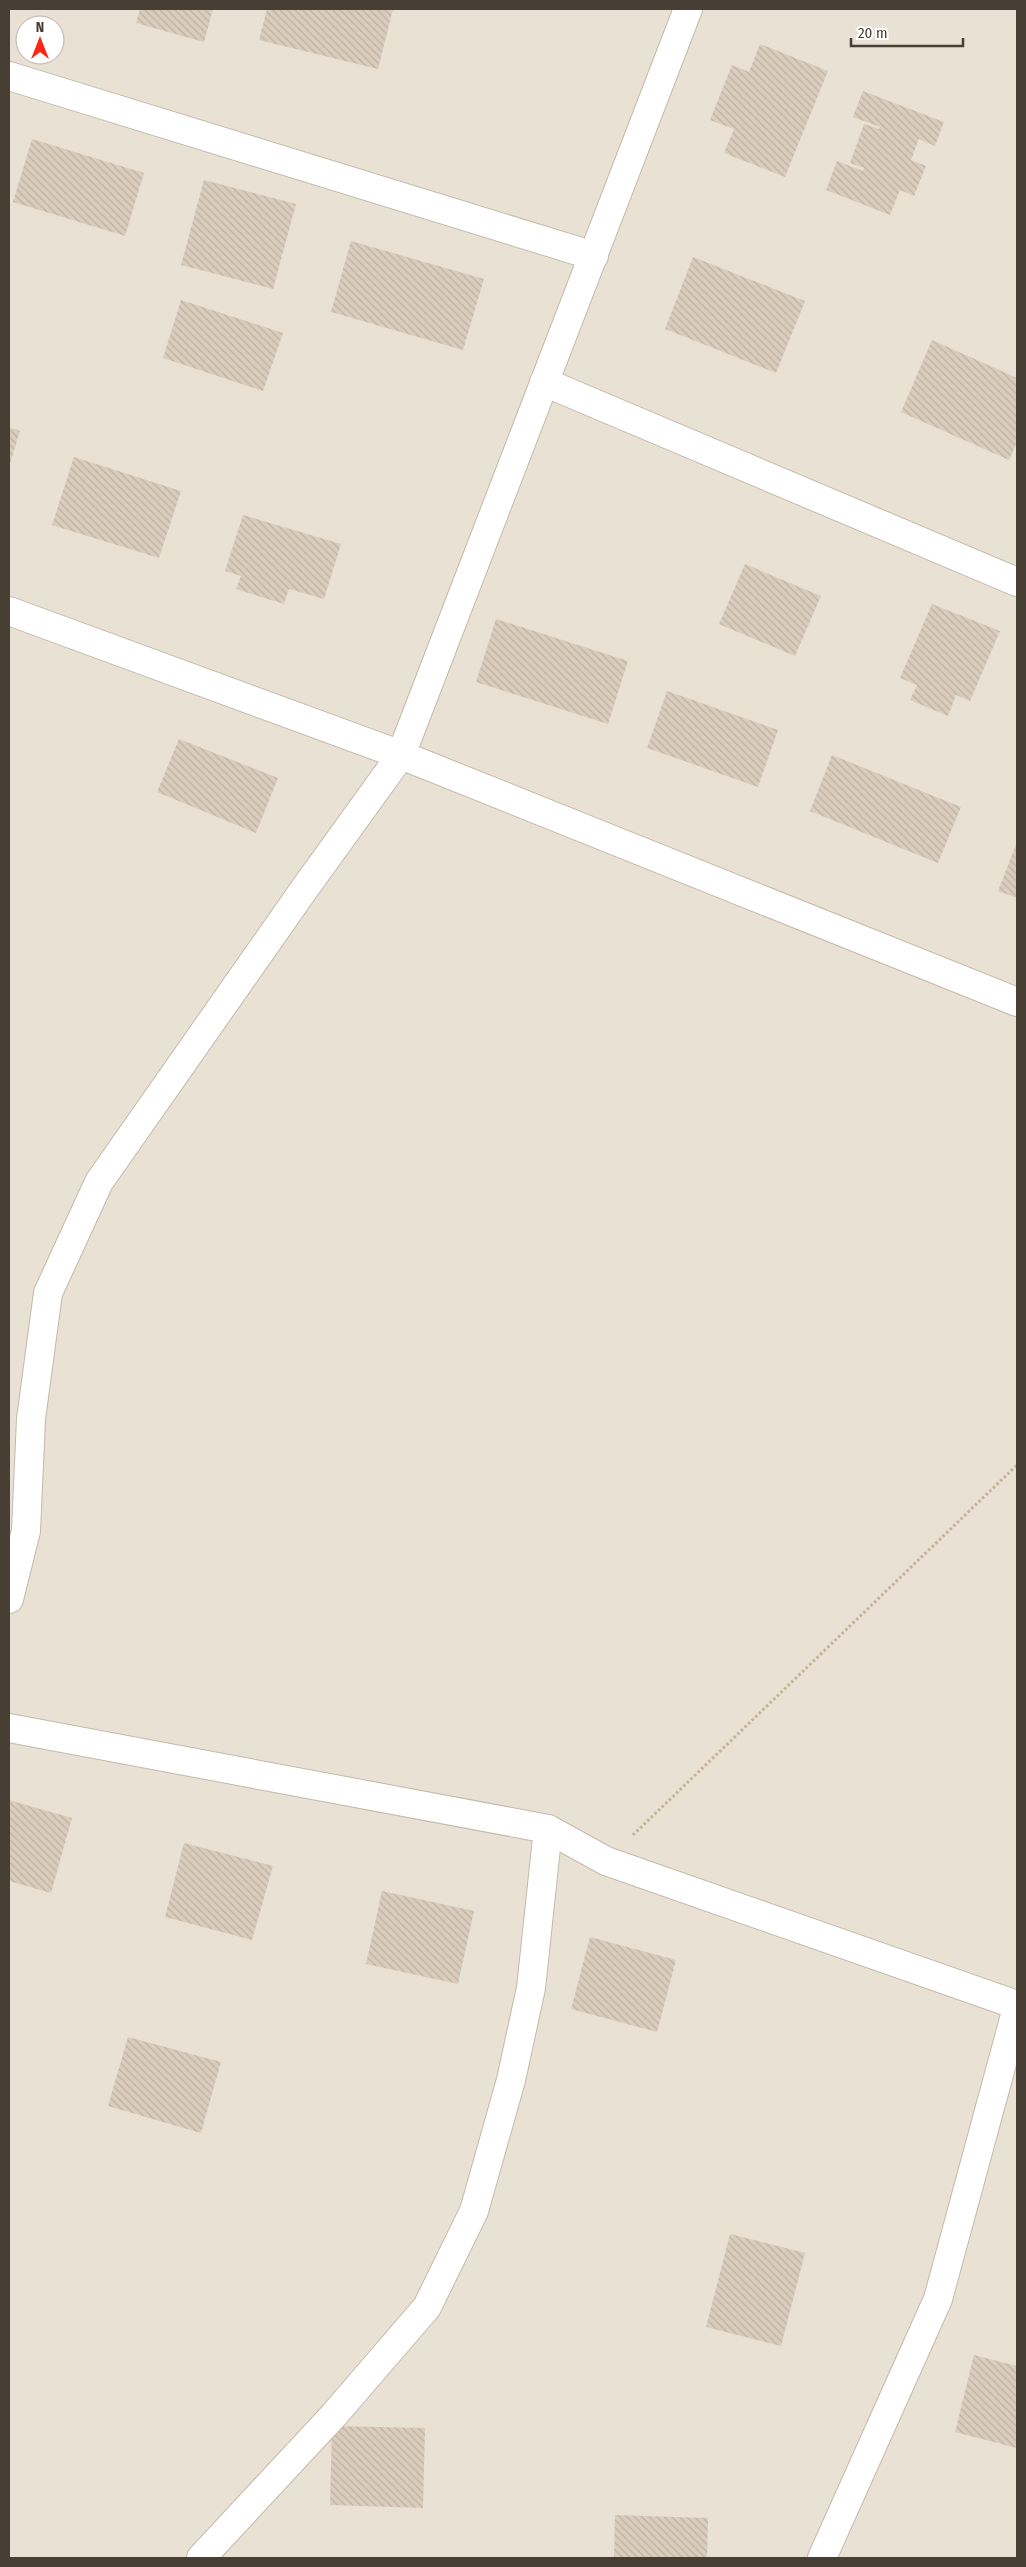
<svg xmlns="http://www.w3.org/2000/svg" width="1026" height="2567" viewBox="0 0 1026 2567" font-family="'Fira Sans Condensed',sans-serif">
  <style>
    .residential { fill: #e9e1d3; fill-rule: evenodd }
    .building { fill: url(#building-back-hatch) }
    .lines { fill: none; stroke-linecap: round; stroke-linejoin: round }
    .minor-casing { stroke: #c4b9aa; stroke-width: 30 }
    .path { stroke: #c5b196; stroke-width: 3; stroke-dasharray: 2.5 2.5; stroke-linecap: butt }
    .minor { stroke: #fff; stroke-width: 28 }
  </style>
  <defs>
    <pattern id="building-back-hatch" width="6" height="6" patternUnits="userSpaceOnUse" patternTransform="scale(1.25)"><rect width="6" height="6" fill="#dbcdbc"/><path d="M-1 5l2 2M0 0l6 6M5-1l2 2" fill="none" stroke="#bdb1a2"/></pattern>
  </defs>
  <rect width="100%" height="100%" fill="#f5efe5"/>
  <path class="residential" d="M 9,9 L 1017,9 L 1017,2558 L 9,2558 ZM 25,25 L 55,25 L 55,55 L 25,55 Z"/>
  <path class="building" d="M 140,9 L 213,9 L 204,42 L 136,23 Z
    M 267,9 L 393,9 L 378,69 L 259,40 Z
    M 760,44 L 828,71 L 785,177 L 724,153 L 734,129 L 710,120 L 732,65 L 749,72 Z
    M 863,91 L 944,122 L 935,146 L 919,139 L 911,160 L 926,166 L 914,196 L 900,190 L 890,215 L 826,190 L 837,161 L 863,171 L 864,168 L 850,163 L 864,124 L 879,129 L 880,127 L 853,117 Z
    M 32,139 L 144,173 L 125,236 L 13,202 Z
    M 204,180 L 296,204 L 273,289 L 181,265 Z
    M 351,241 L 484,279 L 463,350 L 331,312 Z
    M 693,257 L 805,301 L 776,373 L 665,329 Z
    M 181,300 L 283,333 L 263,391 L 163,358 Z
    M 932,340 L 1017,378 L 1017,442 L 1009,460 L 901,412 Z
    M 9,427 L 20,431 L 9,467 Z
    M 74,457 L 181,491 L 159,558 L 52,525 Z
    M 243,515 L 341,544 L 324,599 L 289,589 L 284,604 L 236,589 L 241,576 L 225,571 Z
    M 745,564 L 821,596 L 795,656 L 719,624 Z
    M 932,604 L 1000,631 L 970,701 L 956,695 L 948,716 L 910,700 L 917,685 L 900,678 Z
    M 496,619 L 628,661 L 608,724 L 476,682 Z
    M 667,691 L 778,730 L 758,787 L 647,748 Z
    M 179,739 L 278,778 L 256,833 L 157,792 Z
    M 832,755 L 961,807 L 938,863 L 810,811 Z
    M 1017,842 L 1017,898 L 998,891 Z
    M 9,1800 L 72,1818 L 51,1893 L 9,1881 Z
    M 184,1843 L 273,1866 L 252,1940 L 165,1917 Z
    M 382,1891 L 474,1911 L 458,1984 L 366,1964 Z
    M 590,1937 L 676,1960 L 657,2032 L 571,2009 Z
    M 128,2037 L 221,2062 L 201,2133 L 108,2106 Z
    M 730,2234 L 805,2253 L 781,2346 L 706,2327 Z
    M 974,2355 L 1017,2366 L 1017,2448 L 955,2432 Z
    M 332,2426 L 425,2428 L 423,2508 L 330,2505 Z
    M 615,2515 L 708,2518 L 707,2558 L 614,2558 Z"/>
  <g class="lines">
    <defs>
      <path id="minor" d="M 9,76 L 594,256
        M 544,382 L 1017,582
        M 9,611 L 401,755 L 1017,1002
        M 9,1599 L 26,1531 L 31,1419 L 48,1293 L 99,1182 L 305,888 L 401,755 L 688,9
        M 9,1728 L 548,1829 L 606,1861 L 1017,2005
        M 201,2558 L 334,2415 L 427,2307 L 474,2211 L 511,2080 L 531,1988 L 548,1829
        M 822,2558 L 938,2299 L 1017,2008"/>
    </defs>
    <use href="#minor" class="minor-casing"/>
    <path class="path" d="M 633,1835 L 1017,1465"/>
    <use href="#minor" class="minor"/>
  </g>
  <rect width="1026" height="2567" fill="none" stroke="#483f34" stroke-width="20"/>
  <g transform="translate(40 40)"><circle r="24" fill="#ffffff" stroke="#b6b2ae"/>
  <path d="M0-4L9 19L0 12L-9 19Z" fill="#ff2612"/>
  <text y="-8" font-size="14" font-weight="bold" text-anchor="middle" fill="#483f34">N</text>
  </g>
  <path d="M851 38v8h112v-8" fill="none" stroke="#483f34" stroke-width="2.5"/>
  <text x="858" y="38" font-size="15" fill="#483f34" stroke="#ffffff" stroke-width="4" paint-order="stroke">20 m</text>
</svg>
